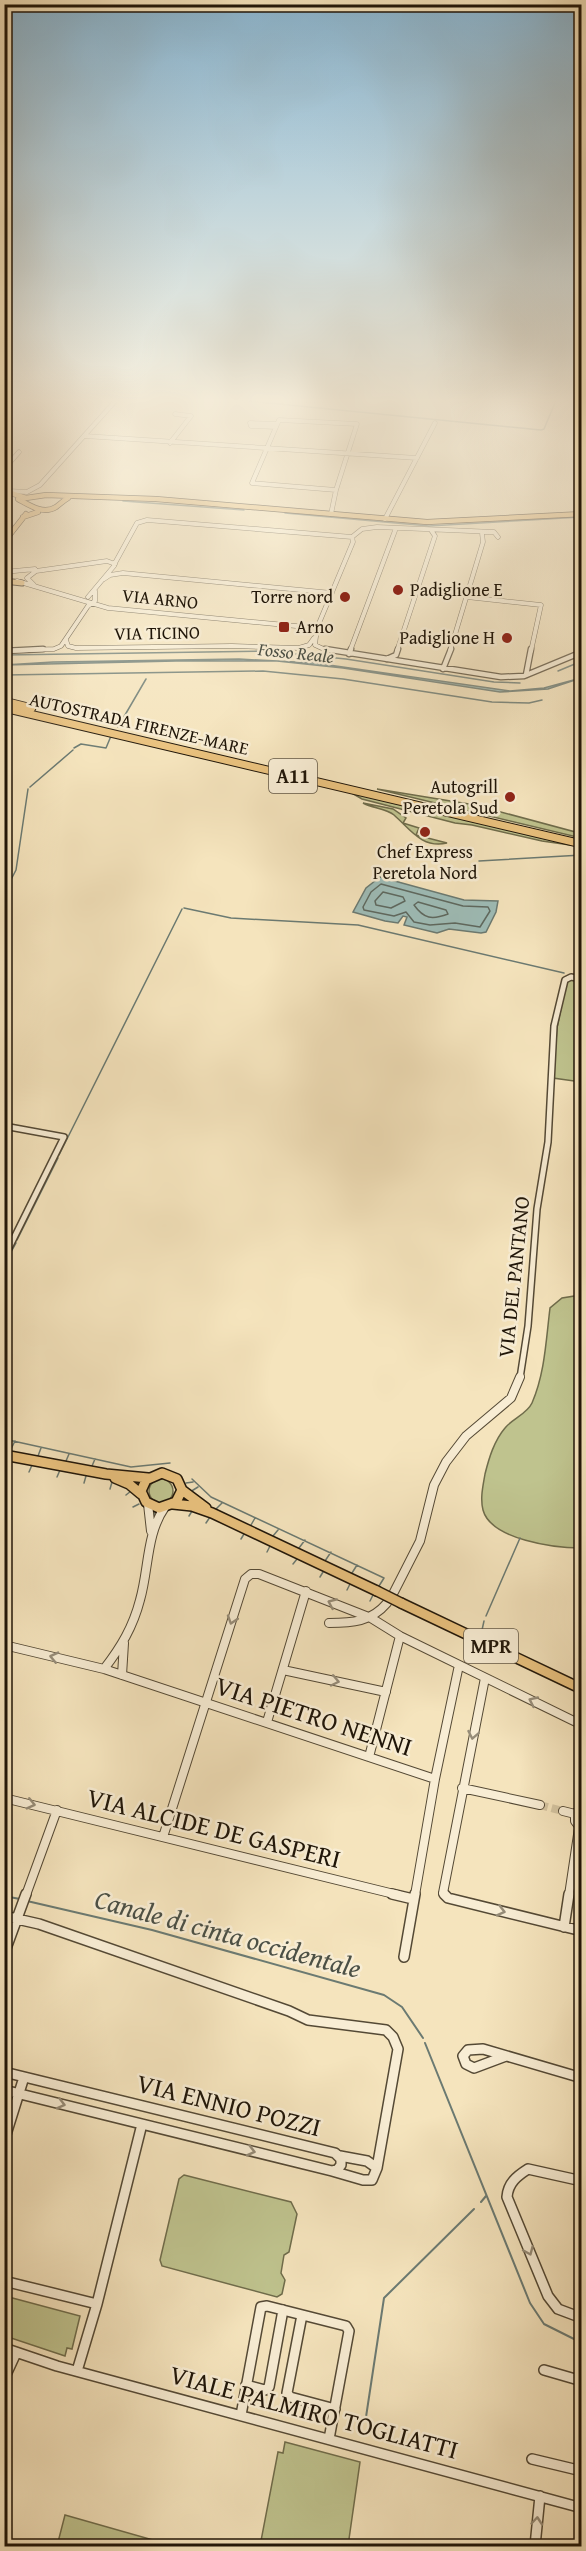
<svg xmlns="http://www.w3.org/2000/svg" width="586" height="2551" viewBox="0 0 586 2551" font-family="'Gentium Book Plus',serif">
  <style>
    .green { fill: #bfc38e; stroke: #6f6c4b; stroke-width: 1.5 }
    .water { fill: #9ebdb8; stroke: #6b7a72; stroke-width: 1.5 }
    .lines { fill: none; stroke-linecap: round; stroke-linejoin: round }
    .shore { stroke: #5e6960; stroke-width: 1.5 }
    .stream-far1 { stroke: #6b7a72; stroke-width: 1.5 }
    .stream { stroke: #6b7a72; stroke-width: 2 }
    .minor-tunnel { stroke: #d5c5a2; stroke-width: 8; stroke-dasharray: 8 4; stroke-linecap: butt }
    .minor-far4-casing { stroke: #544935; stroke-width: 5 }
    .minor-far3-casing { stroke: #544935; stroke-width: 7 }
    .minor-far2-casing { stroke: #544935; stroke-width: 8 }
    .minor-far1-casing { stroke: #544935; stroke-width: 10 }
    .minor-casing { stroke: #544935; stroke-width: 12 }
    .major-far1-casing { stroke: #1f1508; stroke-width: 6 }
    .major-casing { stroke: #1f1508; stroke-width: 12 }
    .highway-far1-casing { stroke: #1f1508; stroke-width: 7 }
    .highway-casing { stroke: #1f1508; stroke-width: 9 }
    .minor-far4 { stroke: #f8edd4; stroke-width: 4 }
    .minor-far3 { stroke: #f8edd4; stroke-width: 4.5 }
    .minor-far2 { stroke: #f8edd4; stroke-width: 5 }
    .minor-far1 { stroke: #f8edd4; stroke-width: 8 }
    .minor { stroke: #f8edd4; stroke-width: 9 }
    .major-far1 { stroke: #eac27e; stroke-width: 4.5 }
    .major { stroke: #eac27e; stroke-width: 9 }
    .highway-far1 { stroke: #eac27e; stroke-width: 5 }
    .highway { stroke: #eac27e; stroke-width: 7 }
    .major-bridge-casing { stroke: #1f1508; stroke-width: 12; stroke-linecap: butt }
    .major-bridge { stroke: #eac27e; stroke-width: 9 }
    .oneway { stroke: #968c78 }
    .poi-dot { fill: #8f2418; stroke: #f8edd4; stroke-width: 2 }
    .labels { text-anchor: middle; stroke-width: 5; stroke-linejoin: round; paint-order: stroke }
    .far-poi-label { font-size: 18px; fill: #1f1508; stroke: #f8edd4; text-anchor: end }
    .far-street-label { font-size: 18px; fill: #1f1508; stroke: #f8edd4 }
    .far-water-label { font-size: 18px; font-style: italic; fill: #4b5046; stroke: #f8edd4 }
    .shield { fill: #f8edd4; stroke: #605645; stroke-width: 1.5 }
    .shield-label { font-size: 20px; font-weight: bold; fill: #1f1508 }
    .street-label { font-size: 21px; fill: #1f1508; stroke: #f8edd4 }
    .near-street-label { font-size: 26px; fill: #1f1508; stroke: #f8edd4 }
    .near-water-label { font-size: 27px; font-style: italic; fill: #4b5046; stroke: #f8edd4 }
  </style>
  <rect width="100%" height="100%" fill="#f5e4bd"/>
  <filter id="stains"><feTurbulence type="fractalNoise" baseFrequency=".00333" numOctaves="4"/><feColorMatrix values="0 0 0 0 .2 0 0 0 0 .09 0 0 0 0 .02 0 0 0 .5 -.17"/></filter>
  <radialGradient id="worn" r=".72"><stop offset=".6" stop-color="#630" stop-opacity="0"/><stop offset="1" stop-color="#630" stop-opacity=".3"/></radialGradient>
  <path class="green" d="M 377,789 L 475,805 L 579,833 L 581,838 Z
    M 350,792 L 568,844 L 570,845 L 542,841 L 472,825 L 455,823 L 362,799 Z
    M 363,803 L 393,809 L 406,818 L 403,823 L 419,828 L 416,835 L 447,843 C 422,849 410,829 394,815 C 387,809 372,808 363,803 Z
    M 571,979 L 581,980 L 581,1082 L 553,1078 L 557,1028 L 566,983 Z
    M 581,1295 L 581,1548 C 556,1548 491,1540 483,1510 C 480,1498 483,1486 485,1474 C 489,1458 494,1441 505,1428 C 512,1419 527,1414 532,1403 C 545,1373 546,1340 550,1308 L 562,1298 Z
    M149 1491a12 12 0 1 1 24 0a12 12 0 1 1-24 0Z
    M 184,2175 L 291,2202 L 297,2214 L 289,2252 L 284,2255 L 281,2273 L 285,2280 L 282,2294 L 277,2297 L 162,2266 L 160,2260 L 179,2179 Z
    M 5,2296 L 80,2316 L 72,2349 L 67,2348 L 65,2356 L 5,2336 Z
    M 285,2442 L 360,2462 L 348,2546 L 260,2546 L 278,2452 L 283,2453 Z
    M 65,2515 L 174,2546 L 57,2546 Z"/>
  <path class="water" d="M 239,659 L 315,663 L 510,691 L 544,688 L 581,678 L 548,689 L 500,692 L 343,668 L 277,661 L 176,661 L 4,665 L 53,662 Z
    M 380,877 L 464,900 L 498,901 L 496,912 L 486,932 L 481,933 L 449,929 L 437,933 L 404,925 L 407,917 L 403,916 L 398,923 L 385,921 L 353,912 L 366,888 Z"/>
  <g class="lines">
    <path class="shore" d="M 381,884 L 463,906 L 488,907 L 490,911 L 480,927 L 455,923 L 430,925 L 414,922 L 406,912 L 394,916 L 364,910 L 363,907 L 371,892 Z
      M 383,892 L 403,897 L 405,901 L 391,908 L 376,905 L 375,901 Z
      M 418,902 L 446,910 L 448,914 C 432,920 424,919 414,905 Z"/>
    <path class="stream-far1" d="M 218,398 L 541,430 L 544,429 L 557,398
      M 123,501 L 244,510
      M 285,513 L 429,526 L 582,517
      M 4,655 L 266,651 L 346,659 L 494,682 L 520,683
      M 558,671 L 582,661
      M 4,675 L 263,671 L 343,679 L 492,702 L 529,703 L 542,700
      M 118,727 L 146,679
      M 74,748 L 81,744 L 106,748 L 111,736
      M 30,787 L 73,750
      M 479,861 L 582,855
      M 4,893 L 16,870 L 28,789
      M 184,908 L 231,918 L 358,925 L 564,973
      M 579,975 L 582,976
      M 59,1155 L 182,909
      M 17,1240 L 58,1158
      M 4,1265 L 16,1243
      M 4,1439 L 131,1467 L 170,1463
      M 10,1451 L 15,1441
      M 38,1456 L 41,1448
      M 66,1461 L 69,1454
      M 92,1466 L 95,1459
      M 29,1472 L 32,1465
      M 57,1477 L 60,1470
      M 192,1479 L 211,1497 L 384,1578 L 379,1586
      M 84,1483 L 86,1476
      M 186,1483 L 193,1482
      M 110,1489 L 112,1482
      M 190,1492 L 198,1487
      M 126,1495 L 131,1491
      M 133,1507 L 139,1504
      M 216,1509 L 222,1503
      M 189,1516 L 192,1511
      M 154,1518 L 155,1512
      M 206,1523 L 210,1517
      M 251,1525 L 255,1518
      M 273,1536 L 278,1530
      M 241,1539 L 244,1534
      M 299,1548 L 305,1540
      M 267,1552 L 270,1546
      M 325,1561 L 331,1552
      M 293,1564 L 297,1559
      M 352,1573 L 357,1565
      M 320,1577 L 323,1572
      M 347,1590 L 350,1584
      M 370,1601 L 373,1595
      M 486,1616 L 520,1538
      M 482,1630 L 484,1621
      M 475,1656 L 476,1651"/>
    <path class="stream" d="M 4,1896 L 20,1899
      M 27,1901 L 152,1930 L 384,1995 L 402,2007 L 423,2038
      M 425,2043 L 530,2303 L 544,2324 L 582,2343
      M 481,2202 L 486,2196
      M 359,2429 L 366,2417 L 384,2298 L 474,2209"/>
    <path class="minor-tunnel" d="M 540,1805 L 563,1811"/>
    <defs>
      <path id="minor-far4" d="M 279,420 L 357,424 L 336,490 L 252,483 Z
        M 276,427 L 251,426 L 250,423 L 277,424
        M 85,436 L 417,458
        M 170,443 L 191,416 L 175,414
        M 4,469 L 19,452
        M 8,491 L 27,492 L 40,485 L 118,398
        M 331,514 L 336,490
        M 4,517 L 7,515
        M 385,519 L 435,423
        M 115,563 L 137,523 L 147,520 L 352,537
        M 4,572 L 35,569
        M 104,579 L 110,575 L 123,573 L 332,593
        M 17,581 L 108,608 L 317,628
        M 34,585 L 27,578 L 36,571 L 107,561 L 115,564
        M 88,597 L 114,566
        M 467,597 L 541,605 L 531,651
        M 66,640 L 68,646 L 76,648 L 232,646 L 299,648 L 309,645 L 314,638
        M 5,651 L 54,649 L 61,646 L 88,606 L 95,601 L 95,591
        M 328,651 L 315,645 L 317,628 L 353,542 L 352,537 L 362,529 L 377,527 L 494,532 L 498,537
        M 350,651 L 396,528
        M 397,651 L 435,536 L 431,530
        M 450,651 L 483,542 L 482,533"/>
      <path id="minor-far3" d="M 325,649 L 501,677 L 524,676 L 582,652
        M 4,651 L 43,649
        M 349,654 L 351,649
        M 387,659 L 396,655 L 398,649
        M 443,669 L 451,649
        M 526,675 L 531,649"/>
      <path id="minor-far2" d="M 4,1126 L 64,1137 L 4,1258
        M 520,1378 L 528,1326 L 537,1209 L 548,1142 L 554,1026 L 565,980 L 571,977 L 582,979"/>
      <path id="minor-far1" d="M 148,1504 L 151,1531
        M 394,1592 L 420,1541 L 434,1485 L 446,1462 L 466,1436 L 511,1398 L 520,1377
        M 329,1623 C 352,1623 371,1622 387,1603
        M 4,1645 L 104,1669 L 435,1779
        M 104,1669 C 121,1647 133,1627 140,1600 C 149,1569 146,1534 165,1507
        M 283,1670 L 386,1692
        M 122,1675 L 124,1643
        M 267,1722 L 306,1591
        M 369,1757 L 400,1636
        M 462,1788 L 540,1805
        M 4,1798 L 398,1895
        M 563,1811 L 575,1814
        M 581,1829 L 575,1821 L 575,1814 L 582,1807
        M 163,1837 L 245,1579 L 251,1574 L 259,1574 L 371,1618 L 400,1636 L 582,1725
        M 26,1895 L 57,1810
        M 415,1895 L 435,1779 L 459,1665
        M 445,1895 L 443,1893 L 485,1678
        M 569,1895 L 579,1828"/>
      <path id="minor" d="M 392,1894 L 413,1899
        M 444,1894 L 448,1898 L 582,1931
        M 4,1916 L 39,1924 L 289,2011 L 308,2020 L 386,2030 L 393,2037 L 398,2049 L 377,2168
        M 564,1927 L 569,1894
        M 4,1954 L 26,1894
        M 404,1957 L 415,1894
        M 506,2056 L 474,2068 L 466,2064 L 463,2056 L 468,2050 L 483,2049 L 582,2078
        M 4,2072 L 335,2153 L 341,2159 L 341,2165 L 337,2170 L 332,2171 L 4,2090
        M 4,2141 L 24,2077
        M 332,2171 L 363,2180 L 372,2180 L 377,2168 L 367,2161 L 340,2156
        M 582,2181 L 528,2169 C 517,2176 508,2183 507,2197 L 548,2296 L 558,2309 L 582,2318
        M 4,2281 L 97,2304
        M 302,2315 L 287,2393 L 290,2397 L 335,2409
        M 4,2348 L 57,2366 L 582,2508
        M 544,2370 L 582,2381
        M 77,2371 L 97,2304 L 142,2124
        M 4,2379 L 16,2353
        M 246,2385 L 265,2390 L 269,2387 L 283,2310
        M 241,2415 L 261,2307 L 267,2306 L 346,2326 L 349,2331 L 329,2439
        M 532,2459 L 582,2471
        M 535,2546 L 540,2496"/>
      <path id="major-far1" d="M 4,491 L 26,498 L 46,495 L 156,499 L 427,522 L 582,514
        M 18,499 C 29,505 43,515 56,507 C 60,504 63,501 68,498
        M 23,517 L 38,512
        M 4,542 L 26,514"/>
      <path id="major" d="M 4,1455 L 106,1474 L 148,1478
        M 162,1473 L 177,1479 L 182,1490 L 176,1502 L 159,1508 L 146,1502 L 141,1491 L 146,1480 Z
        M 115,1478 L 129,1484 L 141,1494
        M 182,1490 L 206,1508
        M 173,1504 L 192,1506 L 212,1513 L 377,1591
        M 401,1603 L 582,1689"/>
      <path id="highway-far1" d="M 4,581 L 22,583"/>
      <path id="highway" d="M 4,701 L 32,708
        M 4,708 L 582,844"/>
    </defs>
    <use href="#minor-far4" class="minor-far4-casing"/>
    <use href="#minor-far3" class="minor-far3-casing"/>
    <use href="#minor-far2" class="minor-far2-casing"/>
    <use href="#minor-far1" class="minor-far1-casing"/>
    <use href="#minor" class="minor-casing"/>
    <use href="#major-far1" class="major-far1-casing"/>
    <use href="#major" class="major-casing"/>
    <use href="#highway-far1" class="highway-far1-casing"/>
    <use href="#highway" class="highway-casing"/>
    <use href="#minor-far4" class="minor-far4"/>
    <use href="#minor-far3" class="minor-far3"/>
    <use href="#minor-far2" class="minor-far2"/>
    <use href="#minor-far1" class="minor-far1"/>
    <use href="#minor" class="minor"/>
    <use href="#major-far1" class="major-far1"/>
    <use href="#major" class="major"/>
    <use href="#highway-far1" class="highway-far1"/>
    <use href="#highway" class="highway"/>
    <defs>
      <path id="major-bridge" d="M 377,1591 L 401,1603"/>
    </defs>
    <use href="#major-bridge" class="major-bridge-casing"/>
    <use href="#major-bridge" class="major-bridge"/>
  </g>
  <defs><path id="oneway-chevron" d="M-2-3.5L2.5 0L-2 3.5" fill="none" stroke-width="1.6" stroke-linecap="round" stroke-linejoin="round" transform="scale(1.5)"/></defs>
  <g class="oneway">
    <use href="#oneway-chevron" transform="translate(332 1603) rotate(-156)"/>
    <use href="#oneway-chevron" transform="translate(232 1620) rotate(108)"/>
    <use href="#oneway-chevron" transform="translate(54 1657) rotate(-167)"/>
    <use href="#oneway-chevron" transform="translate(335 1681) rotate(12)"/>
    <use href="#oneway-chevron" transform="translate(533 1701) rotate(-155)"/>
    <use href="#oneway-chevron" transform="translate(473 1735) rotate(101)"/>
    <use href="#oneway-chevron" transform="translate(31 1804) rotate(13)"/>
    <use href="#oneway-chevron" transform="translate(501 1911) rotate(14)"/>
    <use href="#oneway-chevron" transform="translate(61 2104) rotate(14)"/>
    <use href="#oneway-chevron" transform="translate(251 2151) rotate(14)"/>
    <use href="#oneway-chevron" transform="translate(529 2251) rotate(67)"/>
    <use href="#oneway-chevron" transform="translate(537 2521) rotate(-85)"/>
  </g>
  <linearGradient id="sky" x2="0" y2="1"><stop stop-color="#8ab8d5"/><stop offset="0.53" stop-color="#faf3e1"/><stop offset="1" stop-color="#faf3e1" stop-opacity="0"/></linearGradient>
  <rect width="586" height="755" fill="url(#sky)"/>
  <g class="poi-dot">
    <circle cx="398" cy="590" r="6"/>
    <circle cx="345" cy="597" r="6"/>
    <rect x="278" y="621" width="12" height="12" rx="3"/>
    <circle cx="507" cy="638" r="6"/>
    <circle cx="510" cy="797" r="6"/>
    <circle cx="425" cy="832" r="6"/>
  </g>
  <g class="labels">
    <g class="far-poi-label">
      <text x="410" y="596" text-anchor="start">Padiglione E</text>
      <text x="333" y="603">Torre nord</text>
      <text x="296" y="633" text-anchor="start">Arno</text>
      <text x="495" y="644">Padiglione H</text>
      <text x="498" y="793">Autogrill<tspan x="498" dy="21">Peretola Sud</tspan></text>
      <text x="425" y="858" text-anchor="middle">Chef Express<tspan x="425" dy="21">Peretola Nord</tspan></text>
    </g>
    <g class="far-street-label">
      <text transform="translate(160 599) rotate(6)" y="6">VIA ARNO</text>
      <text transform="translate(157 633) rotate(-1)" y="6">VIA TICINO</text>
      <text transform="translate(139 724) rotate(13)" y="6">AUTOSTRADA FIRENZE-MARE</text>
    </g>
    <g class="far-water-label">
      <text transform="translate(296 653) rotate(6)" y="6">Fosso Reale</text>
    </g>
    <g class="shield">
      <rect x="269" y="759" width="48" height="34" rx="4.5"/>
      <rect x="464" y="1629" width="54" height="34" rx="4.5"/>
    </g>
    <g class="shield-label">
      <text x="293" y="783">A11</text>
      <text x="491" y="1653">MPR</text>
    </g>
    <g class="street-label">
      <text transform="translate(514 1277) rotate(-84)" y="7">VIA DEL PANTANO</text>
    </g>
    <g class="near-street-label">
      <text transform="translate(314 1716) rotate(18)" y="9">VIA PIETRO NENNI</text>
      <text transform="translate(214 1828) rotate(14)" y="9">VIA ALCIDE DE GASPERI</text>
      <text transform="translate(229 2105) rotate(14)" y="9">VIA ENNIO POZZI</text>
      <text transform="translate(314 2412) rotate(15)" y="9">VIALE PALMIRO TOGLIATTI</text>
    </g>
    <g class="near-water-label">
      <text transform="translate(228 1934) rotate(15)" y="9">Canale di cinta occidentale</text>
    </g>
  </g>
  <rect width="586" height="2551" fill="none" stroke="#f5e4bd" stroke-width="24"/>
  <rect x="6" y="6" width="574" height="2539" fill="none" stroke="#1f1508" stroke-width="3"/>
  <rect x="12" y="12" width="562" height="2527" fill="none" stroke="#1f1508" stroke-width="1.5"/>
  <rect width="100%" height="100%" filter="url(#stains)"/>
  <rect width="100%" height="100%" fill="url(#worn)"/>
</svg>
